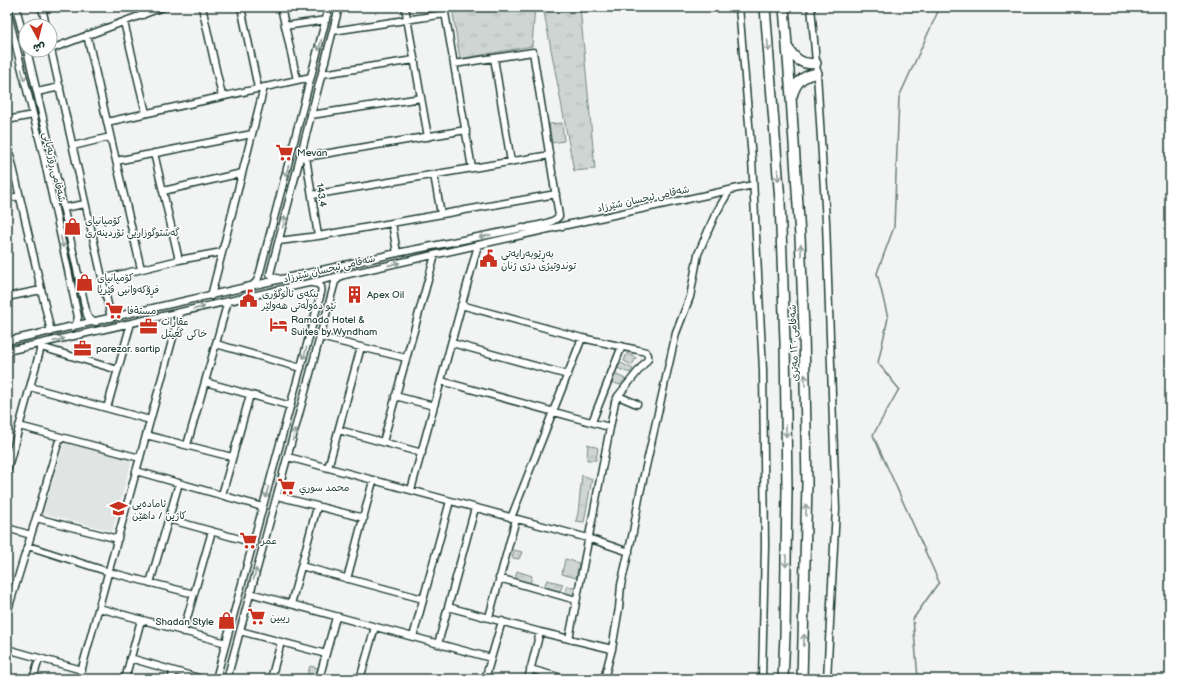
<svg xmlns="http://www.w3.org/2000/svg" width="1177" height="686" viewBox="0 0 1177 686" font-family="'Balsamiq Sans','Playpen Sans Arabic',sans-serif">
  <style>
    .built { fill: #e0e4e3 }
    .grass { fill: url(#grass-tufts); stroke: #768984 }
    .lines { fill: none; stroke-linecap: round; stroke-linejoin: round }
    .stream { stroke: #6d807b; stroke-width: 1.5 }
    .minor-casing { stroke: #1f3d34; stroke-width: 9 }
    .highway-casing { stroke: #1f3d34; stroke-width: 12 }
    .minor { stroke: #fff; stroke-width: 6 }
    .highway { stroke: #fff; stroke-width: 9 }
    .oneway { stroke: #8f9e9a }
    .labels { text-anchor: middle; stroke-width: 3; stroke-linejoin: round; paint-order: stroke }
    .poi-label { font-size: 10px; fill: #1f3d34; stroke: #fff; text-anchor: start }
    .street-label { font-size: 10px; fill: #1f3d34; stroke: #fff }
  </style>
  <defs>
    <pattern id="grass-tufts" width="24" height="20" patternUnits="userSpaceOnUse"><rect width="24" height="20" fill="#ced5d3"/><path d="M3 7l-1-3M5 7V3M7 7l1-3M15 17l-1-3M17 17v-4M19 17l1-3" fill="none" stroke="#b0b8b6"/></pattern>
  </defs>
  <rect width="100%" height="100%" fill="#f2f3f3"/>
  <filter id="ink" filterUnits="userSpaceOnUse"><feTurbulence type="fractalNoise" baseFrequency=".025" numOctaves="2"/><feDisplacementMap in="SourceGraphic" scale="8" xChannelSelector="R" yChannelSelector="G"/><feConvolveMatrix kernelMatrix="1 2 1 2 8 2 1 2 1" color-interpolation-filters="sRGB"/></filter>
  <g filter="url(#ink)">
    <path class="built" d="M 65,441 L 132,459 L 112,531 L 43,513 Z"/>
    <path class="grass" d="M 452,7 L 535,7 L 532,46 L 460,59 Z
      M 543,7 L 580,7 L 595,169 L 574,171 Z
      M 562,123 L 564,141 L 552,143 L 549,124 Z
      M 627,353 L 636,358 L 632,365 L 624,361 Z
      M 621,363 L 633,369 L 630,373 L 617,368 Z
      M 615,374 L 625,379 L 620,385 L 611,382 Z
      M 588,444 L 598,448 L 596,460 L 587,460 Z
      M 582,475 L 592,479 L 584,522 L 576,521 L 578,513 Z
      M 514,550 L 522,552 L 519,559 L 512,558 Z
      M 565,559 L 579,563 L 576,578 L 562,574 Z
      M 517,571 L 532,576 L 530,584 L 515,580 Z
      M 547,580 L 563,584 L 560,591 L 544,587 Z
      M 567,586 L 577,589 L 575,597 L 565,594 Z
      M 310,666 L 318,668 L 314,679 L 306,679 Z"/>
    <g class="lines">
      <path class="stream" d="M 918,679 L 913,619 L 939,582 L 873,435 L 899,389 L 878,363 L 888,318 L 877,273 L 894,227 L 899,97 L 940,7"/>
      <defs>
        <path id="minor" d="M 16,7 L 26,47
          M 42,7 L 46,26
          M 140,7 L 143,15
          M 202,7 L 222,96
          M 241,7 L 258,88
          M 281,7 L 297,80
          M 405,7 L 428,137
          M 444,7 L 472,168
          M 739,7 L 752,159 L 763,370 L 765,545 L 762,679
          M 811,7 L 817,73 L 826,222 L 836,509 L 827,679
          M 7,10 L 44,158 L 78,317 L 76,324 L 73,327
          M 42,10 L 51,7
          M 124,22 L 146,113
          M 285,26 L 326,20
          M 333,31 L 445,14
          M 87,35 L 141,269
          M 50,45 L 111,318
          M 51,49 L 163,7
          M 27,50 L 52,156 L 87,315 L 89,319 L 96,322
          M 494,58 L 511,162
          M 454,64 L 533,52 L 559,216 C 553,224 538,225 529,227
          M 322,74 L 414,60
          M 37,92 L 60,87
          M 311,115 L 421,98
          M 7,120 L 33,115
          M 107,122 L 311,77
          M 7,141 L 51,332
          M 73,146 L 110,137
          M 154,153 L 179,260
          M 306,157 L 318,236
          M 300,158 L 466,130
          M 116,161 L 252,134
          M 434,175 L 441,214
          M 163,191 L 242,173
          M 312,195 L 550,155
          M 7,199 L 19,196
          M 63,208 L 85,204
          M 392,223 L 397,253
          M 279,241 L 318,236 L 556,194
          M 102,279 L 179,260 L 222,252
          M 280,279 L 273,277 L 270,274 L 339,7
          M 252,286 L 257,281 L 260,272 L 329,7
          M 211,296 L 264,87
          M 7,297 L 41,290
          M 461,305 L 582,338 L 638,350 L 646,352 L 648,355 L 648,359 L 618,396 L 615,402 L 569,639
          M 320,337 L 406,358
          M 7,341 L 397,253 L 523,228 L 532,229 L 537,231
          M 452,343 L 568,375
          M 216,344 L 301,368
          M 41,347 L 118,370
          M 7,351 L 562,226 L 753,185
          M 441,381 L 609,427
          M 205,382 L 291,406
          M 30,387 L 150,420
          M 395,396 L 434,406
          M 618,396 L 637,404
          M 107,408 L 131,323
          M 592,422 L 622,346
          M 19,426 L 140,458
          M 339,430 L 422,453
          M 146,435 L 232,457
          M 383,442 L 435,255
          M 187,445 L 228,301
          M 288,457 L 588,538 L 629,552
          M 328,468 L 361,347
          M 7,471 L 41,347 L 40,344
          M 136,471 L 263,507
          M 411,490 L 478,245
          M 222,495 L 250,395
          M 277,496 L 364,518
          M 36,518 L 118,539
          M 511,518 L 582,338
          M 168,519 L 254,543
          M 7,528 L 31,535
          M 28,546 L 109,572 L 194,594
          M 301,566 L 423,599
          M 499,578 L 576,600
          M 347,579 L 373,481
          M 150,583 L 179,483
          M 250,593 L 491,658
          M 291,604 L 317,507
          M 448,607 L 540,632 L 612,649
          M 99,608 L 226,643
          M 7,613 L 31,535 L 60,437
          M 489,617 L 516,519
          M 240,631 L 326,654
          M 183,632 L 212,531
          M 413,637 L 450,501
          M 438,644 L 475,508
          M 7,649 L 82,670
          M 130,658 L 202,679
          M 530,669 L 565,679
          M 33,679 L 39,659
          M 79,679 L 180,312
          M 125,679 L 141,620
          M 171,679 L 174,671
          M 216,679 L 321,293 C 323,285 319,284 312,283
          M 227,679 L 333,289 L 335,282 L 341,276
          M 271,679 L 281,642
          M 319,679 L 336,617
          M 360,679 L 375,627
          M 485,679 L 502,621
          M 528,679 L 540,632
          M 604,679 L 612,649 L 619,608 L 621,585 L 633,532 L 640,493 L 676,333 L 690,297 L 698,254 L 715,215 L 729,191"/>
        <path id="highway" d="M 765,7 L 780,201 L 785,342 L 787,488 L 785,635 L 783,679
          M 784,7 L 791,97 L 800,236 L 804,331 L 807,484 L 802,679
          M 788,48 C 794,58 803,66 816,63
          M 792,96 C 796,82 802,76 817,73"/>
      </defs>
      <use href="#minor" class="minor-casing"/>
      <use href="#highway" class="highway-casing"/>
      <use href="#minor" class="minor"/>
      <use href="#highway" class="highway"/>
    </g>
    <defs><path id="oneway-shaft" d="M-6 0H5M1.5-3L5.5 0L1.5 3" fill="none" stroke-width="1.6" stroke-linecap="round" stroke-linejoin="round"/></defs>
    <g class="oneway">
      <use href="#oneway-shaft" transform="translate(320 45) rotate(105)"/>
      <use href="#oneway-shaft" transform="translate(768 46) rotate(85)"/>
      <use href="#oneway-shaft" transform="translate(23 75) rotate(76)"/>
      <use href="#oneway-shaft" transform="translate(287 171) rotate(105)"/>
      <use href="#oneway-shaft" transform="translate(778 175) rotate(86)"/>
      <use href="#oneway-shaft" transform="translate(284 222) rotate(-76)"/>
      <use href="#oneway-shaft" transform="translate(485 236) rotate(169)"/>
      <use href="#oneway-shaft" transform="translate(62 242) rotate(78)"/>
      <use href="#oneway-shaft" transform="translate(801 250) rotate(-92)"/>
      <use href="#oneway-shaft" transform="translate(394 264) rotate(-13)"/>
      <use href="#oneway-shaft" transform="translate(199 308) rotate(-13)"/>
      <use href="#oneway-shaft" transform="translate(59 340) rotate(-13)"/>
      <use href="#oneway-shaft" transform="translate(305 353) rotate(105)"/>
      <use href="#oneway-shaft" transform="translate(805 380) rotate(-91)"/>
      <use href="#oneway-shaft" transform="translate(786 431) rotate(89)"/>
      <use href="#oneway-shaft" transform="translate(294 435) rotate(-75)"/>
      <use href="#oneway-shaft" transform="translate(267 492) rotate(105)"/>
      <use href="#oneway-shaft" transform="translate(806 510) rotate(-89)"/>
      <use href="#oneway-shaft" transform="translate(786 561) rotate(91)"/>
      <use href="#oneway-shaft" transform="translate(255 574) rotate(-75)"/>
      <use href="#oneway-shaft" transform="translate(804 640) rotate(-88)"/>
    </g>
  </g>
  <defs>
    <symbol id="supermarket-bare" viewBox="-9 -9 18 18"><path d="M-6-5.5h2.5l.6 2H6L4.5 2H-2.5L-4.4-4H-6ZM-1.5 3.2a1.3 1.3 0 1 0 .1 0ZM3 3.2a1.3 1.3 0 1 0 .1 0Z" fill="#c8321e" stroke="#fff" stroke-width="2.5" paint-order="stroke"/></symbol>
    <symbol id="shop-bare" viewBox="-9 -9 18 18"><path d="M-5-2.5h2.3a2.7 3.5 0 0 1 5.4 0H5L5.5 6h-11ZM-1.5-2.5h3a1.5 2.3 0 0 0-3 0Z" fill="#c8321e" stroke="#fff" stroke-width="2.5" paint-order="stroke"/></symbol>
    <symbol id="civic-bare" viewBox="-9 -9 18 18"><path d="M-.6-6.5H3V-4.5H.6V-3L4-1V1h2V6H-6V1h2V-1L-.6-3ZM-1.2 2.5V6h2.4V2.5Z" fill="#c8321e" stroke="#fff" stroke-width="2.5" paint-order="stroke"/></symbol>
    <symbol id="building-bare" viewBox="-9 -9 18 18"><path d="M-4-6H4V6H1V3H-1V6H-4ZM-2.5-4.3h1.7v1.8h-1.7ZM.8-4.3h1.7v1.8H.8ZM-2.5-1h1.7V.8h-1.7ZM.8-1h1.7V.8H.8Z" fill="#c8321e" stroke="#fff" stroke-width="2.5" paint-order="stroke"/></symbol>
    <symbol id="hotel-bare" viewBox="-9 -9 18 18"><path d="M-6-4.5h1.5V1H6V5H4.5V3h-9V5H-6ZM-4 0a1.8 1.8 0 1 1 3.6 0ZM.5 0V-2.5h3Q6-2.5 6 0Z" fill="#c8321e" stroke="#fff" stroke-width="2.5" paint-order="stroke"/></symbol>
    <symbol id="office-bare" viewBox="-9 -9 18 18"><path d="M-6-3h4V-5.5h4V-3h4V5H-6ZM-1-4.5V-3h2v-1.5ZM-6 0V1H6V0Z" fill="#c8321e" stroke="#fff" stroke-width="2.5" paint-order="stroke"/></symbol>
    <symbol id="school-bare" viewBox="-9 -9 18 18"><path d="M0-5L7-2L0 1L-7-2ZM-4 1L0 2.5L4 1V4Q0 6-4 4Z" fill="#c8321e" stroke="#fff" stroke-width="2.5" paint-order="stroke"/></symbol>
  </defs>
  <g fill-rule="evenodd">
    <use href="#supermarket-bare" x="272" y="140" width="25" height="25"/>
    <use href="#shop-bare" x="60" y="214" width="25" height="25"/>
    <use href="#civic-bare" x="476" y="246" width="25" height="25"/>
    <use href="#shop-bare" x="72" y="270" width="25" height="25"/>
    <use href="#building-bare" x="342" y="282" width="25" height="25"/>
    <use href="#civic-bare" x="236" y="286" width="25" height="25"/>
    <use href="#supermarket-bare" x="102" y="298" width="25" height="25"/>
    <use href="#hotel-bare" x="266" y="312" width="25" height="25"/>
    <use href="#office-bare" x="136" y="314" width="25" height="25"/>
    <use href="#office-bare" x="70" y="336" width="25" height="25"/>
    <use href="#supermarket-bare" x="274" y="474" width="25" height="25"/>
    <use href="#school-bare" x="106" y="496" width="25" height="25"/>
    <use href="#supermarket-bare" x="236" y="528" width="25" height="25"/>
    <use href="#supermarket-bare" x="244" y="604" width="25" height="25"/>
    <use href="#shop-bare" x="214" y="608" width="25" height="25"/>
  </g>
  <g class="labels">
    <g class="poi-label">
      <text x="297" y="156">Mevan</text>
      <text x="85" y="224">کۆمپانیای<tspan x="85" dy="12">گەشتوگوزاریی ئۆردینەری</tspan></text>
      <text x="501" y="257">بەڕێوبەرایەتی<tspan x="501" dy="12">توندوتیژی دژی ژنان</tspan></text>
      <text x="97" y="281">کۆمپانیای<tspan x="97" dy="12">فڕۆکەوانیی ڤێریا</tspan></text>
      <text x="262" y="297">بنکەی ئاڵوگۆڕی<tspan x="262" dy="12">نێو دەوڵەتی هەولێر</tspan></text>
      <text x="367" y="298">Apex Oil</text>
      <text x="127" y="314">مستةفا</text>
      <text x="291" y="323">Ramada Hotel &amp;<tspan x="291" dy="12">Suites by Wyndham</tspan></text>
      <text x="161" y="325">عقارات<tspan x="161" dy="12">خاكى گعيتل</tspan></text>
      <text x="96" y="352">parezar. sartip</text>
      <text x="299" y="491">محمد سوري</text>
      <text x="132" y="507">ئامادەيی<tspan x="132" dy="12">کاژين / داهێن</tspan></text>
      <text x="261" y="544">عمر</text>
      <text x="270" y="621">ريبين</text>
      <text x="214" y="625" text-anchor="end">Shadan Style</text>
    </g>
    <g class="street-label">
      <text transform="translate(55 167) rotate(77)" y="4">شەقامی ڕۆژبەیانی</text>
      <text transform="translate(322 195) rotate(81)" y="4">143.4</text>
      <text transform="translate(643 198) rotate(-12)" y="4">شەقامی ئیحسان شێرزاد</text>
      <text transform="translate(329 268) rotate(-13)" y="4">شەقامی ئیحسان شێرزاد</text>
      <text transform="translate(793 343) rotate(-92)" y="4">شەقامی ١٢٠ مەتری</text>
    </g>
  </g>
  <rect width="1177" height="686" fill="none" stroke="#fff" stroke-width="24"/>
  <rect x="12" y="12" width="1153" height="662" fill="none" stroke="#1f3d34" stroke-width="1.5" filter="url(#ink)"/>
  <g transform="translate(38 38) rotate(173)"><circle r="19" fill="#ffffff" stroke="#a5b1ae"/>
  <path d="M0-3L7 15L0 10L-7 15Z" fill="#c8321e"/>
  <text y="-6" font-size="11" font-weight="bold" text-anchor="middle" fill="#1f3d34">ش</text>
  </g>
</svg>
